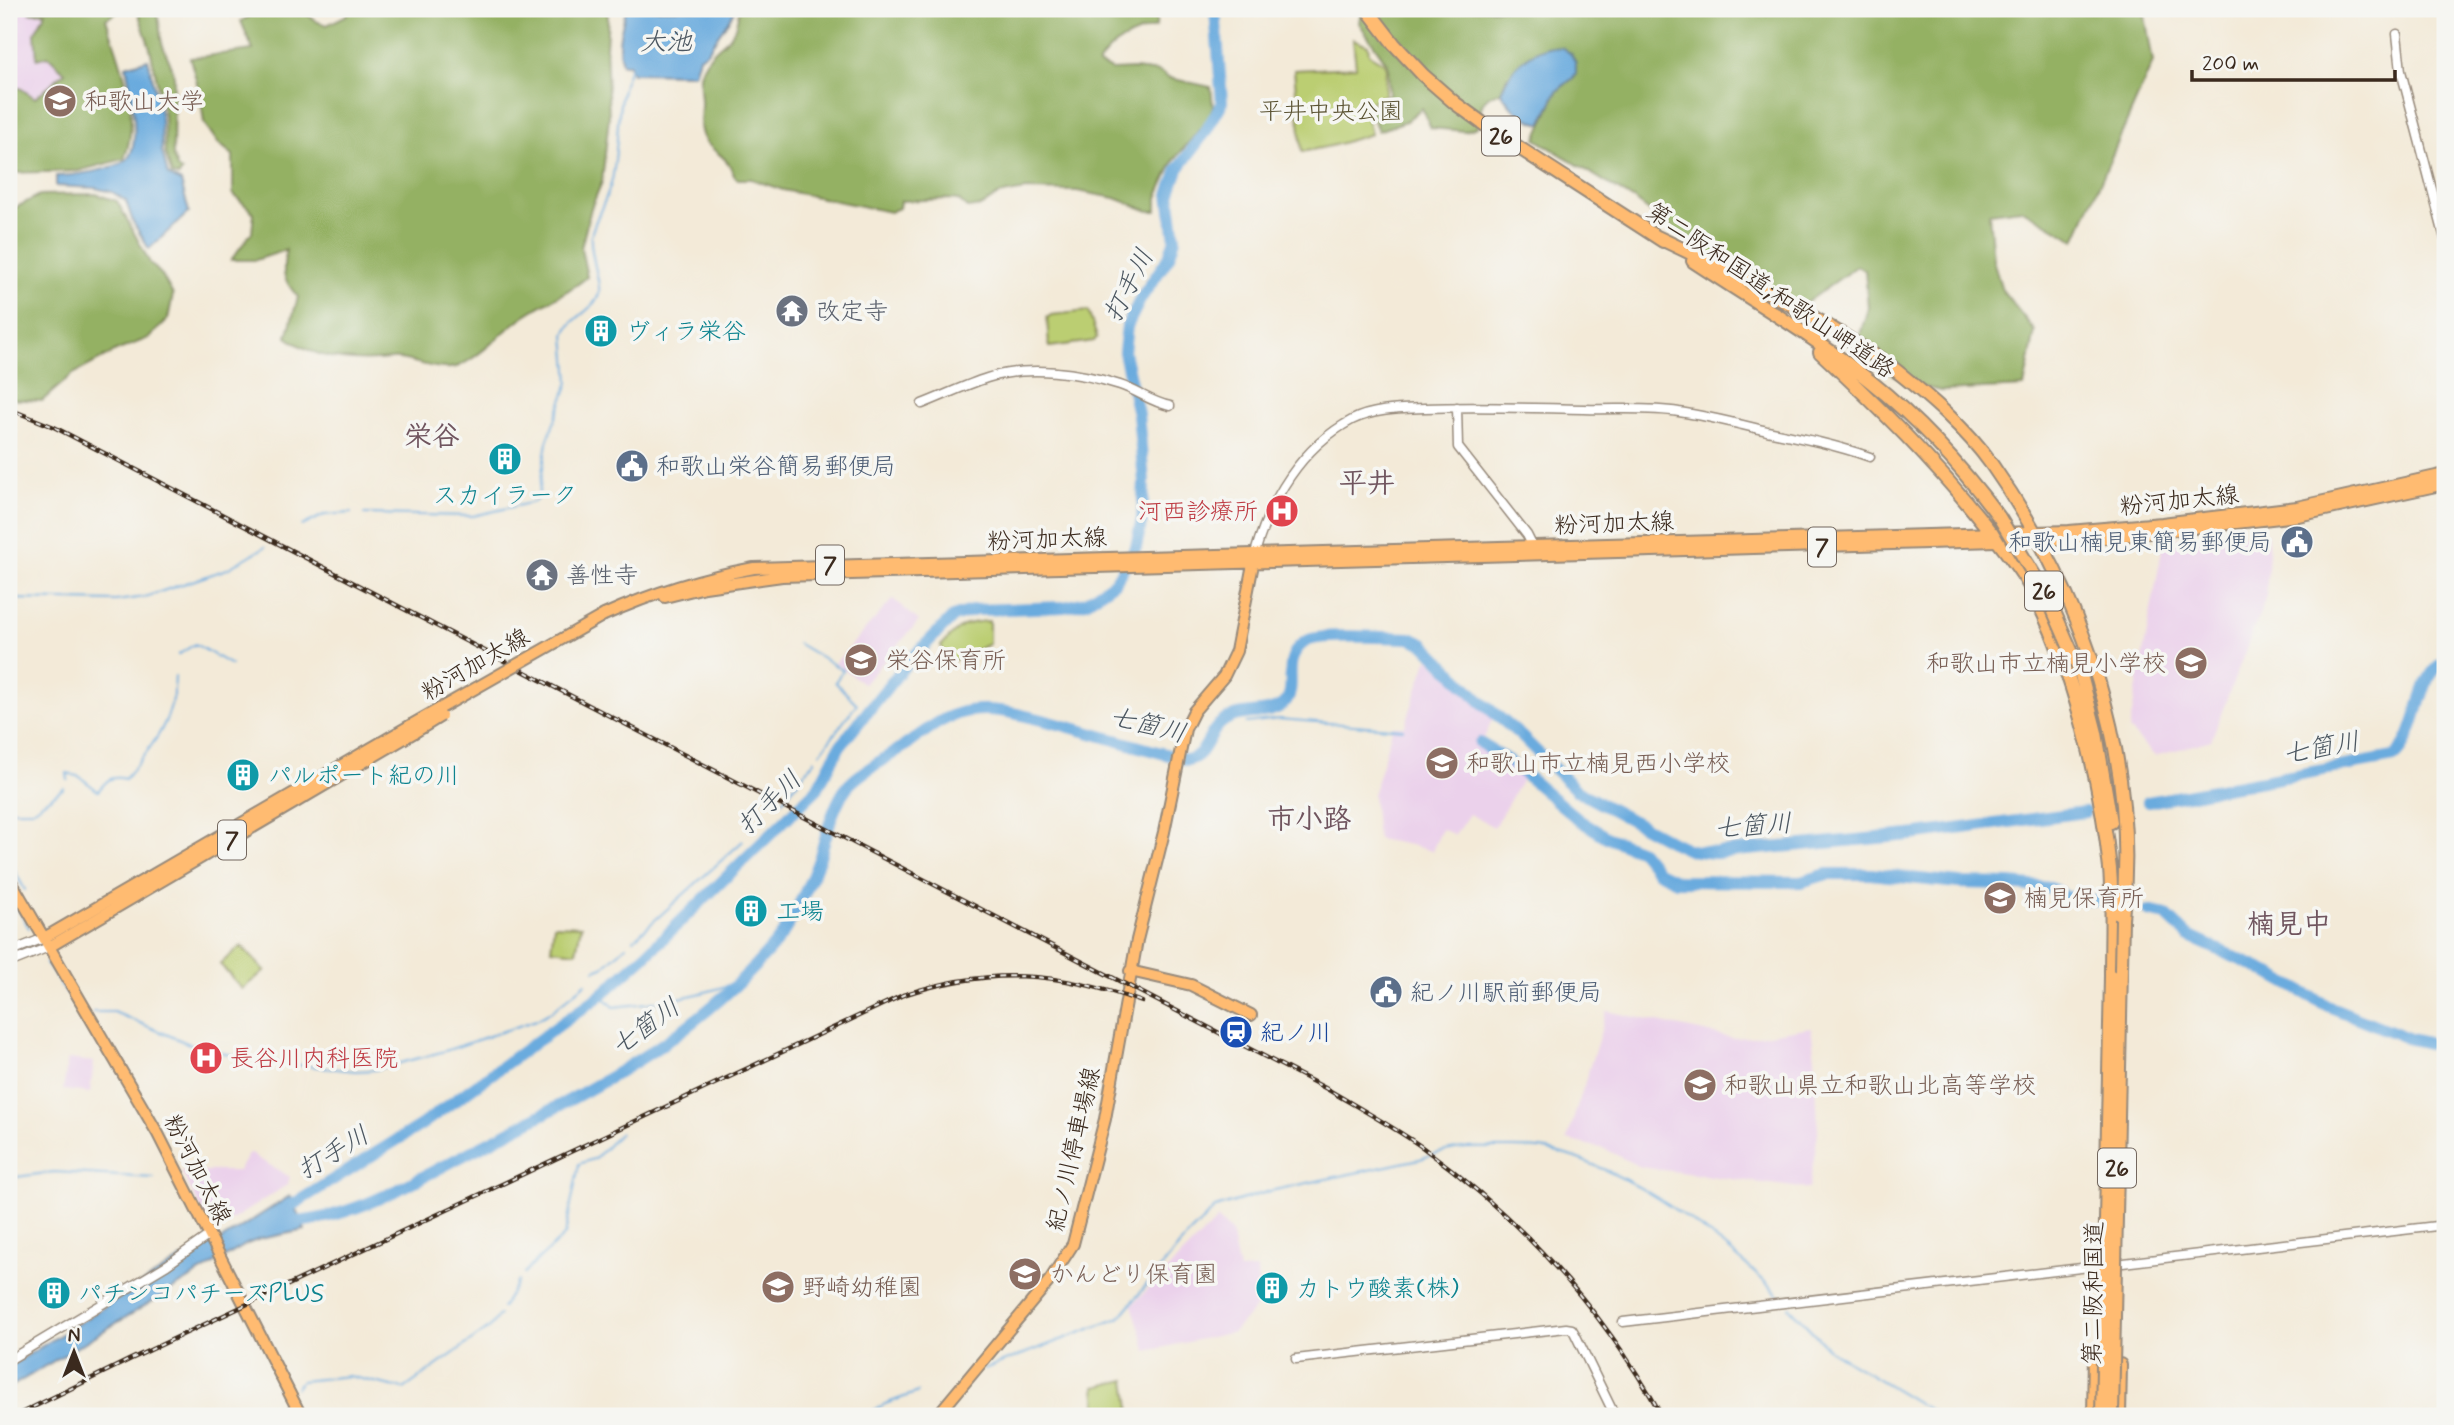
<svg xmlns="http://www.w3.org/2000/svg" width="2454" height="1425" viewBox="0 0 2454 1425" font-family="Mynerve,'Klee One',sans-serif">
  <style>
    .built { fill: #ebd1eb }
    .green { fill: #bbce72; stroke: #7b7c48; stroke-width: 2 }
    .forest { fill: #94b164; stroke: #686e41; stroke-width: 2 }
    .water { fill: #6babde; stroke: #536a7e; stroke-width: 2 }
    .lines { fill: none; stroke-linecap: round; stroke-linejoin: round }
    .stream { stroke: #6babde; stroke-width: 2 }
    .river { stroke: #6babde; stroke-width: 12 }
    .minor-casing { stroke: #978a7b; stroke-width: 11 }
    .major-casing { stroke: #978a7b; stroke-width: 14 }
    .highway-casing { stroke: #978a7b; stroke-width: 16 }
    .minor { stroke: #fff; stroke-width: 8 }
    .major { stroke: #ffbb71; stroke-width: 10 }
    .highway { stroke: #ffbb71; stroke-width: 12 }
    .rail-casing { stroke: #3b2a1e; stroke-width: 4.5 }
    .rail { stroke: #f6f6f2; stroke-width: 2; stroke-dasharray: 5; stroke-linecap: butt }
    .major-bridge-casing { stroke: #978a7b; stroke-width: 14; stroke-linecap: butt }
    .highway-bridge-casing { stroke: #978a7b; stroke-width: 16; stroke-linecap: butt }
    .major-bridge { stroke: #ffbb71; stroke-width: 10 }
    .highway-bridge { stroke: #ffbb71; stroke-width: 12 }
    .labels { text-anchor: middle; stroke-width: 7; stroke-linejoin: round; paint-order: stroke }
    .shield { fill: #f6f6f2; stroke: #73675e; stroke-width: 2 }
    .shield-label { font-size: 23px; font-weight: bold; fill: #3b2a1e }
    .education-label { font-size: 24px; fill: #785e54; stroke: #f6f6f2; text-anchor: start }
    .park-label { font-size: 24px; fill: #5b5333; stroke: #f6f6f2 }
    .street-label { font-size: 24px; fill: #3b2a1e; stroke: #f6f6f2 }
    .worship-label { font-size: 24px; fill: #5b616d; stroke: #f6f6f2; text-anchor: start }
    .culture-label { font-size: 24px; fill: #0d838f; stroke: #f6f6f2; text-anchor: start }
    .service-label { font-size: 24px; fill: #4e5e75; stroke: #f6f6f2; text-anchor: start }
    .health-label { font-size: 24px; fill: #be3a42; stroke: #f6f6f2; text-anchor: end }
    .transit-label { font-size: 24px; fill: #164399; stroke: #f6f6f2; text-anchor: start }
    .water-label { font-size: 26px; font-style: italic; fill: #4c5761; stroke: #f6f6f2 }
    .quarter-label { font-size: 28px; font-weight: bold; fill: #70555f; stroke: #f6f6f2 }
  </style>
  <rect width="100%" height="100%" fill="#f6f6f2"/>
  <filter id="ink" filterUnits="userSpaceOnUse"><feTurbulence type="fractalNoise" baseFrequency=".0143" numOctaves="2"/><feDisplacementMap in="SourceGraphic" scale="14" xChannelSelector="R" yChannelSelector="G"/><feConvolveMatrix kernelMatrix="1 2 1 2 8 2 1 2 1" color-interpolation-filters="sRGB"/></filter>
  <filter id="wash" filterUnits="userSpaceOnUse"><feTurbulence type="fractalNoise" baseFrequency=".00686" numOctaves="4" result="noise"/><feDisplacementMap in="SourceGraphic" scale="28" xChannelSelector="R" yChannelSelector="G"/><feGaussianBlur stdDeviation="1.57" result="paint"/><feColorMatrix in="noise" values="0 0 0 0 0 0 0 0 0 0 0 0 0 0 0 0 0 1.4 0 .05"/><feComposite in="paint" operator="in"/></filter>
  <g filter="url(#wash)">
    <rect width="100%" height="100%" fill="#f3ead8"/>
    <path class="built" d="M 9,9 L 96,9 L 117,129 L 9,164 Z
      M 2267,533 L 2269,552 L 2266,597 L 2211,740 L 2155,756 L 2129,730 L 2164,539 Z
      M 893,599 L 919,621 L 864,684 L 835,663 Z
      M 1428,658 L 1493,718 L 1480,747 L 1523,778 L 1494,827 L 1469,814 L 1455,835 L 1442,829 L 1432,851 L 1410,845 L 1377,839 L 1373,794 L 1393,726 L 1405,726 Z
      M 1607,1011 L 1732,1038 L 1751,1037 L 1811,1027 L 1815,1058 L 1818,1132 L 1809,1189 L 1640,1167 L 1605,1149 L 1567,1140 Z
      M 68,1059 L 94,1062 L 90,1093 L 63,1090 Z
      M 249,1153 L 290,1177 L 287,1185 L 213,1232 L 181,1171 L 238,1171 Z
      M 1218,1219 L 1231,1232 L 1239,1270 L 1257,1269 L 1259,1304 L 1233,1332 L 1147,1351 L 1132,1305 Z"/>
    <path class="green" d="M 1353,39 L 1368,45 L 1369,54 L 1384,63 L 1386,66 L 1385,94 L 1364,106 L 1371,134 L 1335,145 L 1302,152 L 1294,70 L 1356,67 Z
      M 1088,311 L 1097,337 L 1094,341 L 1049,347 L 1047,318 L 1051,315 Z
      M 989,621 L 989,644 L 950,662 L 941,646 C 958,627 964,622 989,621 Z
      M 554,925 L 581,926 L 576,952 L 551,949 Z
      M 241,946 L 265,971 L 242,989 L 220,964 Z
      M 1126,1380 L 1131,1416 L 1098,1416 L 1095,1387 Z"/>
    <path class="forest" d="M 30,9 L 123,9 L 106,19 C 121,63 142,114 124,159 L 78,171 L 9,173 L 9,88 L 20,88 L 35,98 L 65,72 L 48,56 L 37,59 L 35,33 L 46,12 L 30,13 Z
      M 130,9 L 155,9 C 161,21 159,31 162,43 C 165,54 172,63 174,76 L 173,156 L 177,168 L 182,172 L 179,176 L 172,175 L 165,152 L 164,114 L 150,48 L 138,12 Z
      M 263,9 L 299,9 L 318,22 L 327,25 L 347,15 L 348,9 L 606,9 L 608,16 L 606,47 L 609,117 L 602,182 L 591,208 L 581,248 L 587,277 C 568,294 541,303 520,319 C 500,334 483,354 461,365 C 444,374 416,361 399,359 C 392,358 385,360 378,360 C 346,362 312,357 287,337 L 298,297 C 282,279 282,273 286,250 L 256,260 L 231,260 L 252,232 L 254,213 L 233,194 L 233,155 L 218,143 L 204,123 L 200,94 L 190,58 L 253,50 L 241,21 Z
      M 739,9 L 1157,9 L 1156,27 C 1131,34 1111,42 1098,64 L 1112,70 L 1134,69 L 1159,72 L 1169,78 L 1211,87 L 1213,107 L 1208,120 L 1174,160 L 1157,198 L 1157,211 L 1149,211 L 1115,198 L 1077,191 L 1025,190 L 998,195 L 982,206 L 967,208 L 958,200 L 948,199 L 900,201 L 899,208 L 890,212 L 783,190 L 751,179 L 737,179 C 732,174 733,172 730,166 C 725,156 713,151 706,142 C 696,129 702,114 701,100 C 700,85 697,76 705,63 C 720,38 735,46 739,9 Z
      M 1361,9 L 2140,9 L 2144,10 L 2153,62 L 2075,240 L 2021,209 L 1989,213 L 1993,260 L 2002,290 L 2035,331 L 2024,387 L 1942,391 L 1907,384 L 1856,348 L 1868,308 L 1865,270 L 1857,266 L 1799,308 L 1723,266 L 1636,201 L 1536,139 L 1557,91 L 1573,78 L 1507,77 L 1501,92 C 1480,95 1481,109 1477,127 L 1465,131 L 1431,128 L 1422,108 L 1406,121 L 1378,131 L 1369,108 L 1389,94 L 1388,65 L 1359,23 Z
      M 96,194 L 117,201 L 150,263 L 162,275 L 173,295 L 168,319 L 149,338 L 116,351 L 73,374 L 42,401 L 9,399 L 9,204 L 11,210 L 40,195 Z"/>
    <path class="water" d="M 626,9 L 733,9 L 734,12 L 707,52 L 699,57 L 694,74 L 632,73 L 629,64 L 622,64 C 615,43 622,29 626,9 Z
      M 1547,47 L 1563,48 L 1571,54 L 1576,63 L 1576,73 L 1573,78 L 1557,91 L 1541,124 C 1522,118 1511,109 1501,92 C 1510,69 1524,55 1547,47 Z
      M 148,59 L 161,116 L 162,151 L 168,175 L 181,182 L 189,212 L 149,249 L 133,222 L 126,201 L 112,192 L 95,188 L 56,186 L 56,176 C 72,176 112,170 125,161 C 143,148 130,85 126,66 Z
      M 290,1196 L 305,1230 L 260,1239 L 247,1244 L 9,1388 L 9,1367 L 214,1238 L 221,1240 Z"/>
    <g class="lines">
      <path class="stream" d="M 364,514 L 473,516 L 534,502 L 538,498 L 547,442 L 569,382 L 565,335 C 570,317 593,312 599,294 C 602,285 589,253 591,236 C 595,217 608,199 612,180 C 620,143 614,103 630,68
        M 302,526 L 324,515 L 351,513
        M 9,599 L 116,601 L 145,597 L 227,569 L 265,547
        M 797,643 L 843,670 L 835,682 L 857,704 L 820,753
        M 178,655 L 195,644 L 231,665
        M 1234,715 L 1238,719
        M 1246,723 L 1279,719 L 1403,729
        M 68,780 L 67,773 L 80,777 L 98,791 C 107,780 111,775 125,779 C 153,745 174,722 175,676
        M 782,801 L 815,760
        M 9,810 L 32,810 L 64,788
        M 9,861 L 25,890
        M 9,893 L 29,928
        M 634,939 L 743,841
        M 46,963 L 80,1013
        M 595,970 L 603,967 L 626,946
        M 601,995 L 614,1007 C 660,1002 699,997 743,980
        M 93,1012 L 114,1012 L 187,1043 L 227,1054 L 289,1064 L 356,1071 L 374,1070 L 445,1051 L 536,1020 L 552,1011 L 586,983
        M 9,1178 L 54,1172 L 154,1178
        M 524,1273 L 565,1235 L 579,1164 L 596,1158 L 620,1133
        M 1789,1307 L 1830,1350 L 1940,1416
        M 502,1308 L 518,1281
        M 984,1369 L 1119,1318 L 1190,1233 L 1215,1208 L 1270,1191 L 1420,1159 C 1451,1147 1466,1147 1498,1148 C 1514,1148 1531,1147 1547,1150 C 1630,1168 1725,1240 1783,1300
        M 296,1388 L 301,1381 L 349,1376 L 404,1389 L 489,1328 L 499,1315
        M 288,1416 L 290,1407
        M 864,1416 L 885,1404 L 918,1392"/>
      <path class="river" d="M 1480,743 L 1509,761 L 1579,820 L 1608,838 L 1641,851 L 1658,872 L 1677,881 L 1801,882 L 1827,874 L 1870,874 L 1959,883 L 2010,884 L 2050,888 L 2069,897 L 2095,901
        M 2148,802 L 2394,757 C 2421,734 2415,678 2445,661
        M 2148,911 L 2166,915 L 2188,936 L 2265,971 L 2328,1006 L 2410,1039 L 2445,1047
        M 281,1212 L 421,1125 L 601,995 L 646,955 L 817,789 L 840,746 L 906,664 L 953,617 L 975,610 L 1064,607 L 1086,602 L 1115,582 L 1136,547 L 1142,519 L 1144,482 L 1138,414 L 1124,352 L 1127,326 L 1141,298 L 1169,257 L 1175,239 L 1169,195 L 1178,169 L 1206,131 L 1222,103 L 1215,9
        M 286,1223 C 354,1219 412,1182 472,1151 C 586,1092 695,1041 778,940 C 791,924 817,870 822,849 C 828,829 834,804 847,787 C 857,774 891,755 906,745 C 926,731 944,715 969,711 C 996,707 1021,715 1046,721 C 1094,733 1140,748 1187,760 C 1207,757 1207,734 1221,723 C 1240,708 1266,717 1282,705 C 1295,695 1289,678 1291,665 C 1292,654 1299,644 1309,640 C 1326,633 1389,638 1410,638 L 1424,644 L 1480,701 L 1521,736 L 1577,791 L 1676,844 L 1689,850 L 1715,853 L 1910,835 L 2085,812"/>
    </g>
  </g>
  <g filter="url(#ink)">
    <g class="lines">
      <defs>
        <path id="minor" d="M 2397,34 L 2401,71 L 2445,239
          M 922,404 C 943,396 965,385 987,378 C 1028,365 1080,372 1120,385 C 1138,391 1151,402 1170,406
          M 1457,407 L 1458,447 L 1527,535 L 1534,549
          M 1255,553 C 1270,500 1301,447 1352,420 C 1373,409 1401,409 1425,408 C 1478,406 1530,408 1584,409 C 1615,410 1648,407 1679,412 C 1709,416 1738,424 1767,431 C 1802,438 1836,445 1870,457
          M 9,952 L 44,938
          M 9,963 L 49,947
          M 1623,1322 L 2445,1225
          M 1296,1359 L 1566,1328 L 1572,1329 L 1575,1334 L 1615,1416
          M 9,1360 L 167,1265 L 208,1236"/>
        <path id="major" d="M 665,597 L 705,587 L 782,576 L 2105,538 L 2298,516 L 2445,484
          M 604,615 C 655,592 700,578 754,568 L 2069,531 L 2162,523 L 2297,507 L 2445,474
          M 9,878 L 158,1134 L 301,1416
          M 44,938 L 411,725
          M 49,947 L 415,732
          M 1130,971 L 1191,985 L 1251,1015
          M 937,1416 L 1050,1280 L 1073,1244 L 1105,1119 L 1137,940 L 1164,832 L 1185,729 L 1194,711 L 1224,676 L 1236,651 L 1254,559"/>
        <path id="highway" d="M 1367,9 L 1394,44 L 1423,75 L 1455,103 L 1496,133 L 1663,241
          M 1657,237 C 1723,268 1787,300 1849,339 C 1863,349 1879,357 1893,368 C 1928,396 1966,428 1992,465 C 2084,596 2140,757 2122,919
          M 1693,261 C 1752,300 1815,337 1870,381 C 1919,420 1961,466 1999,517
          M 1820,352 C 1880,408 1934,461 1985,525 C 2000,544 2017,564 2029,585 C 2072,662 2101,782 2110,869 C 2113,904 2111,941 2111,976
          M 2080,671 L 2096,733 L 2111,822
          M 2094,1416 L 2095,1352
          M 2119,1416 L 2120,1365"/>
      </defs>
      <use href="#minor" class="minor-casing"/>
      <use href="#major" class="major-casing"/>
      <use href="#highway" class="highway-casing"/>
      <use href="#minor" class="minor"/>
      <use href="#major" class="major"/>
      <use href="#highway" class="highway"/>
      <defs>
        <path id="rail" d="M 9,409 L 54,427 L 1327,1089 C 1359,1108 1392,1126 1422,1147 C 1521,1219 1603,1310 1662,1416
          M 15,1416 L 131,1359 L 903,995 C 989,967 1058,971 1142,1002"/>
      </defs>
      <use href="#rail" class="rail-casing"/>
      <use href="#rail" class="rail"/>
      <defs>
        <path id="major-bridge" d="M 411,725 L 604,615
          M 415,732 L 441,716"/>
        <path id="highway-bridge" d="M 1999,517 L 2048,598 L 2080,671
          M 2102,1416 L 2111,976
          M 2112,1416 L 2122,919"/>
      </defs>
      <use href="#major-bridge" class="major-bridge-casing"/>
      <use href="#highway-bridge" class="highway-bridge-casing"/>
      <use href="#major-bridge" class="major-bridge"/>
      <use href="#highway-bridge" class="highway-bridge"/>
    </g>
  </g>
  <defs>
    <symbol id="university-disc" viewBox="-11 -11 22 22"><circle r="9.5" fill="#8d6e63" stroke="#f6f6f2"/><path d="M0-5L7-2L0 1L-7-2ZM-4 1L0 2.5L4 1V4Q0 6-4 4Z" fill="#fff"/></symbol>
    <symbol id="temple-disc" viewBox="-11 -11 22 22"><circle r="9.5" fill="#6b7280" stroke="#f6f6f2"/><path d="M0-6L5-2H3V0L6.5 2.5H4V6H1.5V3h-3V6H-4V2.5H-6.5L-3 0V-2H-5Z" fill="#fff"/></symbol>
    <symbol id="building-disc" viewBox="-11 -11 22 22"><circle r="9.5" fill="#0f9aa8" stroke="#f6f6f2"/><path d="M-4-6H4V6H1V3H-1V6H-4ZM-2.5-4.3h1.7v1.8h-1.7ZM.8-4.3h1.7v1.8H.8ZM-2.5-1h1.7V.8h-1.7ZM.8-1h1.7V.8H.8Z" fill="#fff"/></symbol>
    <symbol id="civic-disc" viewBox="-11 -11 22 22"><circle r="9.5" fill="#5c6f8a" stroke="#f6f6f2"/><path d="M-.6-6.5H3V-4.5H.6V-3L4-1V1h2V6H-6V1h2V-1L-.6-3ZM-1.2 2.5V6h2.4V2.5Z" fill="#fff"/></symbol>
    <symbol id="hospital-disc" viewBox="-11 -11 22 22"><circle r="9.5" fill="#e0444e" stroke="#f6f6f2"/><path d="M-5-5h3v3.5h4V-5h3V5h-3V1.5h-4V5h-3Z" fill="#fff"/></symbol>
    <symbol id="school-disc" viewBox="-11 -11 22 22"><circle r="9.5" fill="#8d6e63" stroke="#f6f6f2"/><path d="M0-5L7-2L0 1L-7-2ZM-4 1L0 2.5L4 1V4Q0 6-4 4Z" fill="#fff"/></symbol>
    <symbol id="station-disc" viewBox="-11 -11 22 22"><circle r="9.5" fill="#1a4fb4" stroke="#f6f6f2"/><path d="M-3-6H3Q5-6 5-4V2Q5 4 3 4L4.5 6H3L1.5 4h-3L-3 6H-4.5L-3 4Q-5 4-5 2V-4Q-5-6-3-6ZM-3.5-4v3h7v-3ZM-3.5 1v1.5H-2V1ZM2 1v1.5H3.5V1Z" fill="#fff"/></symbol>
  </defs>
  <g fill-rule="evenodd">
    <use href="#university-disc" x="41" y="82" width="38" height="38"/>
    <use href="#temple-disc" x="773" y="292" width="38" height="38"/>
    <use href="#building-disc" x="582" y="312" width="38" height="38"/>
    <use href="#building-disc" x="486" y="440" width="38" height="38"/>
    <use href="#civic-disc" x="613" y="447" width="38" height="38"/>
    <use href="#hospital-disc" x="1263" y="492" width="38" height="38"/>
    <use href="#civic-disc" x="2278" y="523" width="38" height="38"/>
    <use href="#temple-disc" x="523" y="556" width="38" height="38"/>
    <use href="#school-disc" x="842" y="641" width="38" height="38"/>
    <use href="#school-disc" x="2172" y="644" width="38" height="38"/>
    <use href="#school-disc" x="1423" y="744" width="38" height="38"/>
    <use href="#building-disc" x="224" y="756" width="38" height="38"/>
    <use href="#school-disc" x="1981" y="879" width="38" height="38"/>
    <use href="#building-disc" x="732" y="892" width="38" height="38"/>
    <use href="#civic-disc" x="1367" y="973" width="38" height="38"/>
    <use href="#station-disc" x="1217" y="1013" width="38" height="38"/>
    <use href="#hospital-disc" x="187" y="1039" width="38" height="38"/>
    <use href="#school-disc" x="1681" y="1066" width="38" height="38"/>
    <use href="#school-disc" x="1006" y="1255" width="38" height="38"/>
    <use href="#school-disc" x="759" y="1268" width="38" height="38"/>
    <use href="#building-disc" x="1253" y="1269" width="38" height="38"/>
    <use href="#building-disc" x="35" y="1274" width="38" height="38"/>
  </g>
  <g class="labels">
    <g class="shield">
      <rect x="1482" y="116.5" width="38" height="39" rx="5"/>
      <rect x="1808" y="527.5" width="28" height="39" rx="5"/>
      <rect x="816" y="545.5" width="28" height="39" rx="5"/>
      <rect x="2025" y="571.5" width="38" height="39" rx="5"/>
      <rect x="218" y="820.5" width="28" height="39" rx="5"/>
      <rect x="2098" y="1148.5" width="38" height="39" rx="5"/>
    </g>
    <g class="shield-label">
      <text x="1501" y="144">26</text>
      <text x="1822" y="555">7</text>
      <text x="830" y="573">7</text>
      <text x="2044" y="599">26</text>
      <text x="232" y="848">7</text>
      <text x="2117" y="1176">26</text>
    </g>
    <g class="education-label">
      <text x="84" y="109">和歌山大学</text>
      <text x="886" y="668">栄谷保育所</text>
      <text x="2166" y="671" text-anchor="end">和歌山市立楠見小学校</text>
      <text x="1466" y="771">和歌山市立楠見西小学校</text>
      <text x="2024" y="906">楠見保育所</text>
      <text x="1724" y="1093">和歌山県立和歌山北高等学校</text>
      <text x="1050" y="1282">かんどり保育園</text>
      <text x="802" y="1295">野崎幼稚園</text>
    </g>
    <g class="park-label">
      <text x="1331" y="119">平井中央公園</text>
    </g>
    <g class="street-label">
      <text transform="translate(1771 290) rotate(34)" y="8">第二阪和国道;和歌山岬道路</text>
      <text transform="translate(2179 500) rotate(-6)" y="8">粉河加太線</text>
      <text transform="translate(1614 523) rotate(-2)" y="8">粉河加太線</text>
      <text transform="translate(1047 539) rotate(-2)" y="8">粉河加太線</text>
      <text transform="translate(475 664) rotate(-30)" y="8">粉河加太線</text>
      <text transform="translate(1073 1149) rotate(-77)" y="8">紀ノ川停車場線</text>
      <text transform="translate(198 1169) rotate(63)" y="8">粉河加太線</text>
      <text transform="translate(2093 1293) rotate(-89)" y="8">第二阪和国道</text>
    </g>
    <g class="worship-label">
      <text x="816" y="319">改定寺</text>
      <text x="566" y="583">善性寺</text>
    </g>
    <g class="culture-label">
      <text x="626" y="339">ヴィラ栄谷</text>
      <text x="505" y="503" text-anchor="middle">スカイラーク</text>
      <text x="268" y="783">パルポート紀の川</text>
      <text x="776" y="919">工場</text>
      <text x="1296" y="1296">カトウ酸素(株)</text>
      <text x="78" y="1301">パチンコパチーズPLUS</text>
    </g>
    <g class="service-label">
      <text x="656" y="474">和歌山栄谷簡易郵便局</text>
      <text x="2272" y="550" text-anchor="end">和歌山楠見東簡易郵便局</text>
      <text x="1410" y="1000">紀ノ川駅前郵便局</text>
    </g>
    <g class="health-label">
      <text x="1258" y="519">河西診療所</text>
      <text x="230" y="1066" text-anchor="start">長谷川内科医院</text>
    </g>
    <g class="transit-label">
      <text x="1260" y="1040">紀ノ川</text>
    </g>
    <g class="water-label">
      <text x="666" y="50">大池</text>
      <text transform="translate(1128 285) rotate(-63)" y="9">打手川</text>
      <text transform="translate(1148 724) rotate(14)" y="9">七箇川</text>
      <text transform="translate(2321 747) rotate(-10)" y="9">七箇川</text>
      <text transform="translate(769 802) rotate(-45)" y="9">打手川</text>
      <text transform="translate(1753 825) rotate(-4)" y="9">七箇川</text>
      <text transform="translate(645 1026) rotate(-36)" y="9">七箇川</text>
      <text transform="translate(333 1152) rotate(-31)" y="9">打手川</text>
    </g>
    <g class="quarter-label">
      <text x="432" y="445">栄谷</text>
      <text x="1367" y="492">平井</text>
      <text x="1309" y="828">市小路</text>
      <text x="2289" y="933">楠見中</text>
    </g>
  </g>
  <rect width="2454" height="1425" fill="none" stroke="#f6f6f2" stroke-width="35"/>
  <g transform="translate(74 1352)" stroke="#f6f6f2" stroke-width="5" paint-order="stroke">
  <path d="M0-5L12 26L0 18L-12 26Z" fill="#3b2a1e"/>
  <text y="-10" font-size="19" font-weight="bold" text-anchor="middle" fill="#3b2a1e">N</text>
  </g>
  <path d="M2192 70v10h203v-10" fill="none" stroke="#3b2a1e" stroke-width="3.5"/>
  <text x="2202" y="70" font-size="21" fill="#3b2a1e" stroke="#f6f6f2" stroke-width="5" paint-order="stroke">200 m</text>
</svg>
